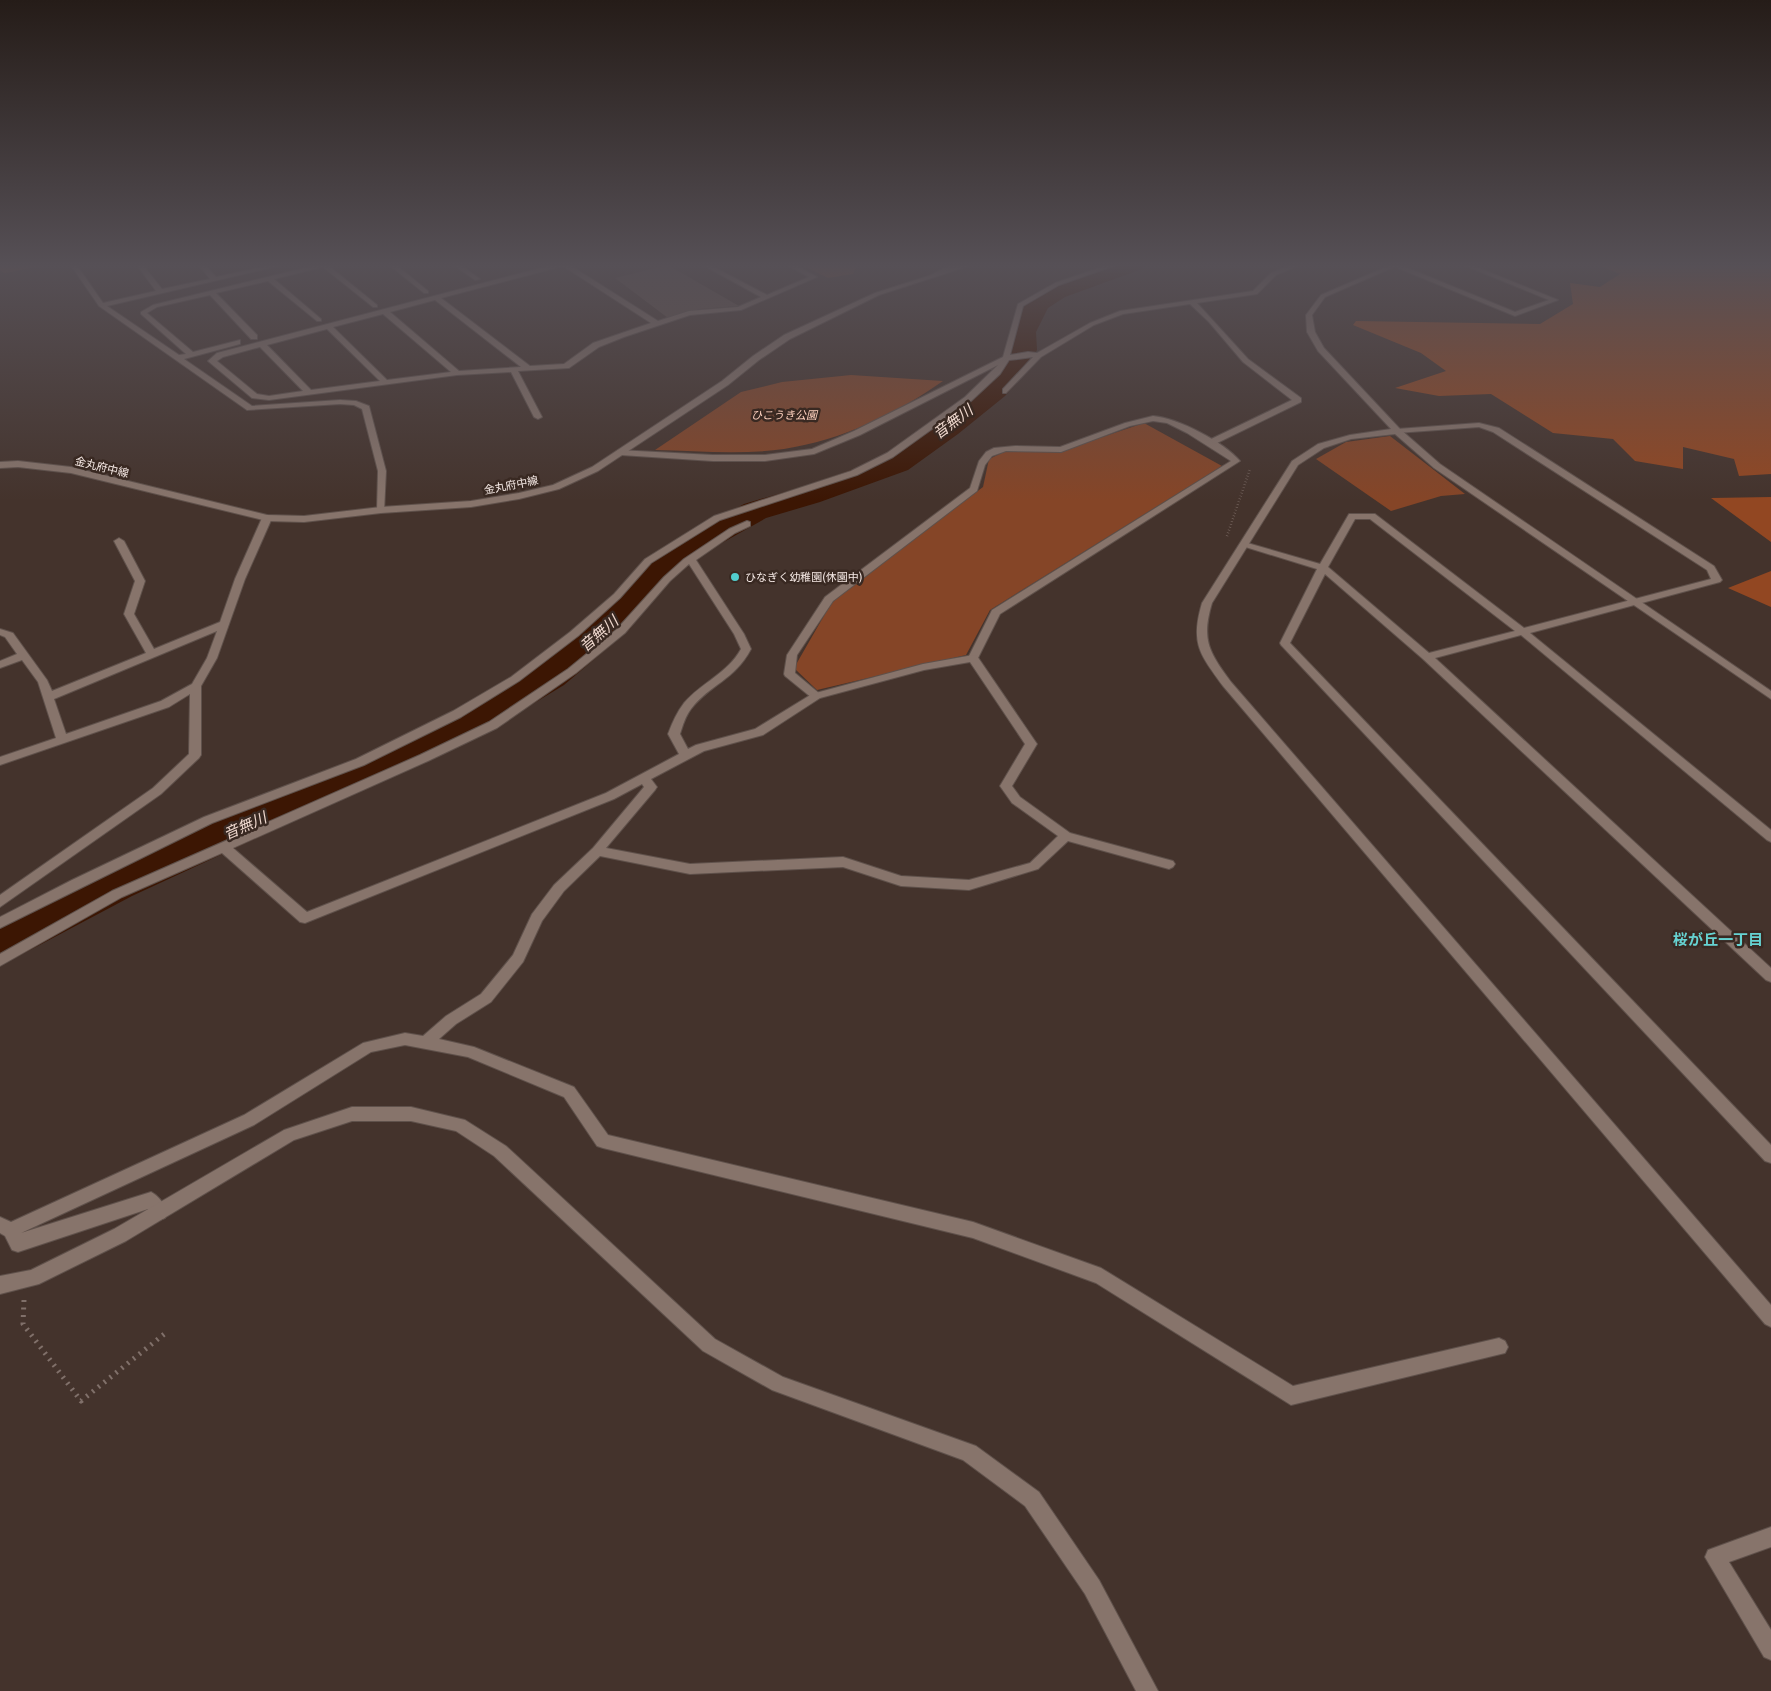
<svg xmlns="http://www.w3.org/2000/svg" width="1771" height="1691" viewBox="0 0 1771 1691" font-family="Literata,'Noto Sans JP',serif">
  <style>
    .green { fill: #854527 }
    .forest { fill: #924722 }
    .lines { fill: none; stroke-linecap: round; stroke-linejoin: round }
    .river { fill: #3c1603; fill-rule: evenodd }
    .building { fill: #614f47 }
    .service-casing { stroke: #5f514b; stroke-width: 2 }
    .minor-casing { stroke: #5f514b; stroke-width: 2 }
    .tertiary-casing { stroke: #5f514b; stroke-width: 2 }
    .secondary-casing { stroke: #5f514b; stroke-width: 2 }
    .path-far1 { stroke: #80706a; stroke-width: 2.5; stroke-dasharray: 0.5 2.5; stroke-linecap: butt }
    .path { stroke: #80706a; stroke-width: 5; stroke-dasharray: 2 5.5; stroke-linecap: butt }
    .service { fill: #87746b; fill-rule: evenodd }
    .minor { fill: #87746b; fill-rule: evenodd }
    .tertiary { fill: #87746b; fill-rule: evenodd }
    .secondary { fill: #87746b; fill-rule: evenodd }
    .poi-dot { fill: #52cdcd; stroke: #392922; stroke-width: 2 }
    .labels { text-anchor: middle; stroke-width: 5; stroke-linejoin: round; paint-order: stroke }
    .far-park-label { font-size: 11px; font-style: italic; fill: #ffd2bf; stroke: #392922 }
    .far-street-label { font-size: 11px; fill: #f6eae6; stroke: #392922 }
    .far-poi-label { font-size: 11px; fill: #f6eae6; stroke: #392922; text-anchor: start }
    .water-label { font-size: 15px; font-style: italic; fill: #f0d9cf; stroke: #392922 }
    .neighbourhood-label { font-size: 15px; font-weight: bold; fill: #66d3d2; stroke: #392922 }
  </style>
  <rect width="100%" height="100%" fill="#44332c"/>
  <path class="green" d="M 0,264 L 52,264 L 5,273 L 0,271 Z
    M 800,264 L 858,264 L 853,274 L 828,278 Z
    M 851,375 L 943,381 C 896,414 842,440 784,449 C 742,455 698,451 655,450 L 741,392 L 782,382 Z
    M 1144,423 L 1222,466 L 990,610 L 966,655 L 817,690 L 794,668 L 833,600 L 983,487 L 989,459 L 1004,452 L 1061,451 Z
    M 1390,436 L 1465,494 L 1441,496 L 1391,511 L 1316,459 L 1346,442 Z"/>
  <path class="forest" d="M 1595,264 L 1771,264 L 1771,474 L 1739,476 L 1734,459 L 1683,447 L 1683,469 L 1635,461 L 1613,439 L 1553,433 L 1491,394 L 1439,396 L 1395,388 L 1446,371 L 1421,353 L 1353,325 L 1356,321 L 1540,324 L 1573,304 L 1570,283 L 1600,287 L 1620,274 Z
    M 1771,497 L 1771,542 L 1711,498 Z
    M 1771,571 L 1771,607 L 1728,588 Z"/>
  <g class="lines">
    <path class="river" d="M 1113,264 L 1146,264 L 1142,269 L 1065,297 L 1048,308 L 1036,332 L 1037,350 L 1020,379 L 1005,396 L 958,434 L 908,470 L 820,502 L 766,518 L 699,556 L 660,587 L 630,629 L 564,685 L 490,730 L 132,896 L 17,957 L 0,962 L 0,921 L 100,872 L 462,712 L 536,667 L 604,613 L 636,573 L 675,542 L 744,504 L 798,488 L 886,458 L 938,422 L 985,384 L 999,369 L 1011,350 L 1010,332 L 1019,314 L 1030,298 L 1047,287 Z"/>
  </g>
  <path class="building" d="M 668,265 L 739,306 L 700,309 L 668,318 L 615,278 Z"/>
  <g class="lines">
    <defs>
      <path id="service" d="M 1153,416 C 1178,418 1224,442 1240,461 L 1000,614 L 978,658 L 973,661 L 968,658 L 992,610 L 1231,461 L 1187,433 L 1167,423 L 1153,421 L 1130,426 L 1061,452 L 1006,451 L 992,456 L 985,465 L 977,491 L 833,601 L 797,655 L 795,673 L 820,694 L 821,696 L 820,698 L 812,698 L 785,676 L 784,674 L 787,655 L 825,597 L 970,488 L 979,461 L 986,452 L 994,448 L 1015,446 L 1060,447 L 1125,423 Z"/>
      <path id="minor" d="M 70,264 L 76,264 L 103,303 L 156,291 L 136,264 L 142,264 L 162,289 L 210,279 L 198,264 L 204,264 L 216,277 L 276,264 L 287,264 L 107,306 L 179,355 L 186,354 L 141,314 L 141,312 L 153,305 L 321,264 L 331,264 L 329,266 L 377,305 L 377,307 L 373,307 L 323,267 L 274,279 L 321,319 L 321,321 L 317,321 L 268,281 L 216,293 L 257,335 L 257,339 L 251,339 L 210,295 L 157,307 L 147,313 L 193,352 L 240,340 L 240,344 L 184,359 L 252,406 L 340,400 L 356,401 L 369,406 L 386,471 L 384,512 L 377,510 L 378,471 L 362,409 L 354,405 L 340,404 L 247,410 L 99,306 Z
        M 388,264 L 395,264 L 428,291 L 428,293 L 424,293 Z
        M 452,264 L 459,264 L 480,279 L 475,280 Z
        M 556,264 L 568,264 L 658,321 L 689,311 L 738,307 L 761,297 L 701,264 L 708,264 L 767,295 L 809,277 L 785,264 L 793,264 L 817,277 L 741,310 L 690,315 L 624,337 L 599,347 L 569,368 L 518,371 L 542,417 L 538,419 L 534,417 L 511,372 L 457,375 L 269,400 L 252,398 L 208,361 L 217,353 ZM 563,266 L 651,323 L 593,343 L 564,364 L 530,366 L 441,298 ZM 435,300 L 521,367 L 459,371 L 390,312 ZM 383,314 L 451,372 L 387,380 L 333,327 ZM 327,329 L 380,381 L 311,390 L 267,345 ZM 260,347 L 303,391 L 269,396 L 257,394 L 217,361 L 223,357 Z
        M 952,264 L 960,264 L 936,276 L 931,275 Z
        M 1110,264 L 1119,264 L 1059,285 L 1023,306 L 1010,355 L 1028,352 L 1037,353 L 1090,323 L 1120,311 L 1253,291 L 1271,273 L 1290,265 L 1302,264 L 1276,275 L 1257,294 L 1197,303 L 1248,359 L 1301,398 L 1301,402 L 1213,445 L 1207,445 L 1207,441 L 1292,400 L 1243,362 L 1209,322 L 1190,304 L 1123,314 L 1094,325 L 1041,357 L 1006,393 L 1003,393 L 1003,389 L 1033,357 L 1009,360 L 1000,374 L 971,401 L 893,457 L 857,475 L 720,520 L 651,563 L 620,598 L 578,636 L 519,681 L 461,717 L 364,765 L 212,823 L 0,928 L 0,917 L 72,880 L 204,817 L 356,759 L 453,711 L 511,677 L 570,632 L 614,594 L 645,559 L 714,516 L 851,471 L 887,453 L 965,397 L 998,365 L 860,435 L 814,454 L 765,461 L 713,461 L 621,455 L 617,452 L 618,450 L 713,455 L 765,455 L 812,449 L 854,431 L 1003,357 L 1018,304 L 1055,283 Z
        M 1393,264 L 1398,264 L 1515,312 L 1549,300 L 1461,264 L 1469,264 L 1558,300 L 1515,316 L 1393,266 Z
        M 1479,423 L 1499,428 L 1714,566 L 1722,580 L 1720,582 L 1530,633 L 1771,830 L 1771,842 L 1767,840 L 1521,635 L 1435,658 L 1771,968 L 1771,982 L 1766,980 L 1423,659 L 1325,574 L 1290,643 L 1771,1145 L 1771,1163 L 1765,1161 L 1281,645 L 1280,643 L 1317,569 L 1239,545 L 1244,542 L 1320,564 L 1349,514 L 1375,514 L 1524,628 L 1711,579 L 1707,570 L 1493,432 L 1479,427 L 1397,433 L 1393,431 L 1397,429 ZM 1355,519 L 1370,519 L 1515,631 L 1429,653 L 1328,567 Z
        M 267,515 L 272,518 L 245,579 L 217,658 L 201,686 L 201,755 L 199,758 L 161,794 L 0,907 L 0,895 L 153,788 L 189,754 L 190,694 L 169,707 L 0,765 L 0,757 L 56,738 L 38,682 L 22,660 L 0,668 L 0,661 L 17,654 L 5,637 L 0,635 L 0,629 L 13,633 L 47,680 L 52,691 L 146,653 L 124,614 L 135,581 L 114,541 L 119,538 L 124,541 L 145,581 L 134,614 L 154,649 L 220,622 L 235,579 L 262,518 ZM 217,631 L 207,658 L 192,684 L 161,701 L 66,734 L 54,699 Z
        M 747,521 L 750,522 L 750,526 L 735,533 L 696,560 L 744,634 L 751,649 C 734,681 710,684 691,709 C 685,717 683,725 680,734 L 688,749 L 696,745 L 755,729 L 812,694 L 923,664 L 973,655 L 977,656 L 1037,744 L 1012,786 L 1020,797 L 1070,833 L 1173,861 L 1175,864 L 1173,867 L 1169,869 L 1068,841 L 1038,869 L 969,890 L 901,886 L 843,867 L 690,874 L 600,856 L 564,891 L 542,921 L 523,962 L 491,1002 L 456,1024 L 439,1039 L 474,1047 L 574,1087 L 608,1135 L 973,1222 L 1101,1268 L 1293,1386 L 1499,1338 L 1505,1341 L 1508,1347 L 1505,1353 L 1291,1405 L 1096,1283 L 973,1238 L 603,1148 L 597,1146 L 564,1097 L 468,1057 L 405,1045 L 371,1052 L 254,1125 L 21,1233 L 151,1192 C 159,1196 164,1204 167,1212 L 165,1218 L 159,1220 L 153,1218 L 148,1209 L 18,1252 L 12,1250 L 5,1236 L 0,1233 L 0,1217 L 11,1222 L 244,1115 L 363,1043 L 405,1033 L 423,1036 L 446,1016 L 481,994 L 513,955 L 532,914 L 554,885 L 593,848 L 644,787 L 642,784 L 614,799 L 305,923 L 300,922 L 222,853 L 122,897 L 0,966 L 0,954 L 112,891 L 420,755 L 489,722 L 568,669 L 617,629 L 664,577 L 684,559 L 729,529 ZM 689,564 L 734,634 L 741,649 C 727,674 702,682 684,703 C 677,712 672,723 668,734 L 679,754 L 606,793 L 307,912 L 233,848 L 428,761 L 497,728 L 576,673 L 625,633 L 670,581 ZM 970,662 L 1025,744 L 1000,786 L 1012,803 L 1058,836 L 1030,863 L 969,880 L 901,876 L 843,857 L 690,864 L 606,848 L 655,790 L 657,787 L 651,779 L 704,751 L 763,735 L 820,698 L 924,670 Z
        M 1771,1527 L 1771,1547 L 1729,1562 L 1771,1630 L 1771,1660 L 1764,1657 L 1705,1557 L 1708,1550 Z"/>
      <path id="tertiary" d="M 1393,264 L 1401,264 L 1325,297 L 1312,315 L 1315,332 L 1324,348 L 1400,429 L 1440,464 L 1771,691 L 1771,699 L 1434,468 L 1395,434 L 1351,439 L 1324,448 L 1298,465 L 1212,603 C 1201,640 1209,652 1231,682 L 1771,1305 L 1771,1327 L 1765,1324 L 1223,686 C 1200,654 1190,644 1202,603 L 1292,461 L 1318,444 L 1350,435 L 1391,429 L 1318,351 L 1307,332 L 1306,315 L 1321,295 Z
        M 352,1107 L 411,1107 L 465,1120 L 506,1146 L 715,1339 L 783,1377 L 976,1446 L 1039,1492 L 1099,1580 L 1158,1691 L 1136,1691 L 1085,1594 L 1025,1506 L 963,1460 L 772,1390 L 703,1351 L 494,1156 L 456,1131 L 411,1121 L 352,1121 L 294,1140 L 126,1241 L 39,1284 L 0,1294 L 0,1276 L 31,1270 L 114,1229 L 284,1130 Z"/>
      <path id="secondary" d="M 966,264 L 975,264 L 879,295 L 790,339 L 759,360 L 728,385 L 598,471 L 559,489 L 519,499 L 471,507 L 381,513 L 304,522 L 267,521 L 71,473 L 18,467 L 0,468 L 0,462 L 18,461 L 71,467 L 267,515 L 304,516 L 381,507 L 471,501 L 519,493 L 553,485 L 592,467 L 722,381 L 753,356 L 784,335 L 875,293 Z"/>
    </defs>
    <use href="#service" class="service-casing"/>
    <use href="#minor" class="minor-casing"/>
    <use href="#tertiary" class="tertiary-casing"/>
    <use href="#secondary" class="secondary-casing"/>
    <path class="path-far1" d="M 1227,536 L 1250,469"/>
    <path class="path" d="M 24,1300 L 23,1324 L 81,1401 L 168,1331"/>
    <use href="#service" class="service"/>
    <use href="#minor" class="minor"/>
    <use href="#tertiary" class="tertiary"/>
    <use href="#secondary" class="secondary"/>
  </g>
  <linearGradient id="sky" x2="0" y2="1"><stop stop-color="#251c18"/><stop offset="0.53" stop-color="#565056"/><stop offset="1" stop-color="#565056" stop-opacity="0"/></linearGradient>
  <rect width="1771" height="501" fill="url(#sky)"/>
  <circle class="poi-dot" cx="735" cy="577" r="5"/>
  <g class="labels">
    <g class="far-park-label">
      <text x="784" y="419">ひこうき公園</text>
    </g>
    <g class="far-street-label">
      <text transform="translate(102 467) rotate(14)" y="4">金丸府中線</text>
      <text transform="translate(511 485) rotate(-11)" y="4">金丸府中線</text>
    </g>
    <g class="far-poi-label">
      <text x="745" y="581">ひなぎく幼稚園(休園中)</text>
    </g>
    <g class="water-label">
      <text transform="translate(953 422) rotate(-37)" y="5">音無川</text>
      <text transform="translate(599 634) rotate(-41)" y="5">音無川</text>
      <text transform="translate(245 826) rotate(-24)" y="5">音無川</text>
    </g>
    <g class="neighbourhood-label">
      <text x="1718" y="945">桜が丘一丁目</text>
    </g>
  </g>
</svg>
